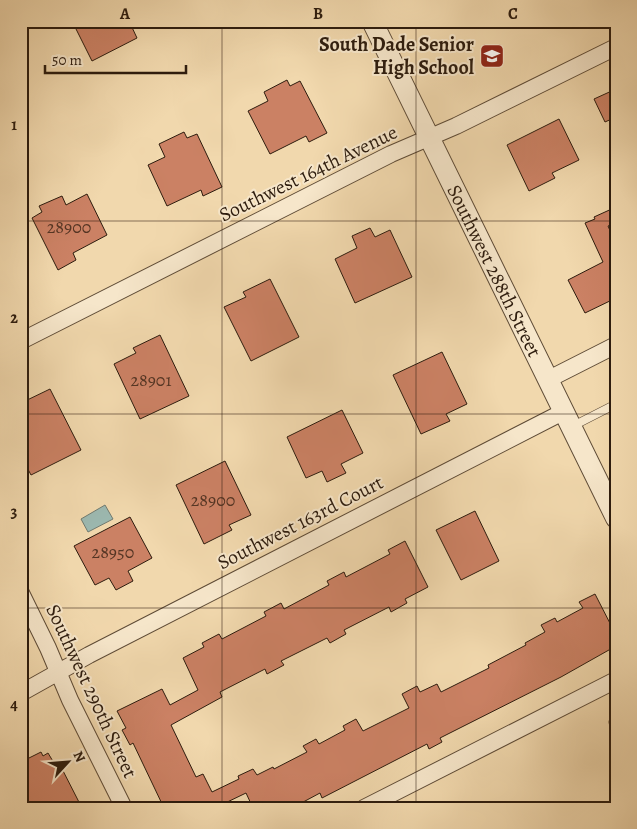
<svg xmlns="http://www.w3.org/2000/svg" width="637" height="829" viewBox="0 0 637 829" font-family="Alegreya,serif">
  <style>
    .water { fill: #9cb9b1; stroke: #707a70 }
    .building { fill: #cb8164; stroke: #2d1c0e }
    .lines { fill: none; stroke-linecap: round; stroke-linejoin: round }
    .service-casing { stroke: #5e4b36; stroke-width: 9 }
    .minor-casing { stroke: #5e4b36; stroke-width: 18 }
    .tertiary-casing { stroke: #5e4b36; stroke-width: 22 }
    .service { stroke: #f6e6ca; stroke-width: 8 }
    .minor { stroke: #f6e6ca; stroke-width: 16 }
    .tertiary { stroke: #f6e6ca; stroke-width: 20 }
    .grid { fill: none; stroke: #2d1c0e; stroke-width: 1; stroke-opacity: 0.55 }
    .labels { text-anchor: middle; stroke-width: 4; stroke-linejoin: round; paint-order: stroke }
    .number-label { font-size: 18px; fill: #543524 }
    .poi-label { font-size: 20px; font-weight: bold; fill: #2d1c0e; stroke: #f6e6ca; text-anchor: end }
    .street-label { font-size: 20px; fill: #2d1c0e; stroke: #f6e6ca }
    .neatline { fill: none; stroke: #2d1c0e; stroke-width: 2 }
    .grid-label { font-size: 16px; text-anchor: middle; font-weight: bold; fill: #2d1c0e }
  </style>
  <rect width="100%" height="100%" fill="#f1d8ad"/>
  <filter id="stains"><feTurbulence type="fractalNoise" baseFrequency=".004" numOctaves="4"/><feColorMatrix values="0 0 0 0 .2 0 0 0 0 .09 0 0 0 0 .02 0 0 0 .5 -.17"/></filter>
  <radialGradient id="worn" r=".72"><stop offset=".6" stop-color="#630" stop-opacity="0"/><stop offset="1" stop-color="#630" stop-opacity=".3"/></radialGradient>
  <path class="water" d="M 105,505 L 113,519 L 88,532 L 81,519 Z"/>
  <path class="building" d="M 72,21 L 129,21 L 137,38 L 92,61 Z
    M 287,80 L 290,86 L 300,81 L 327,133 L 309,142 L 306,136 L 270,154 L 248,111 L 268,101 L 264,92 Z
    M 616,89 L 616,117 L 605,122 L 594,99 Z
    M 559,119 L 579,160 L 552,173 L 555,178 L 529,191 L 507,145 Z
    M 184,132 L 187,138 L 197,134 L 222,187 L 203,196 L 201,190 L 167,206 L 148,165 L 165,157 L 159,144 Z
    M 87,194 L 107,235 L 73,253 L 76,260 L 58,270 L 32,218 L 42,212 L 39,206 L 62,196 L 66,205 Z
    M 616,207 L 616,223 L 608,226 L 616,244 L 616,298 L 585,313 L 568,280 L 603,262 L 585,223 L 595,219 L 594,217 Z
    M 370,228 L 375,237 L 390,230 L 412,277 L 355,303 L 335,259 L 357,248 L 352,236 Z
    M 270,279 L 299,337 L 251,361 L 224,307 L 246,297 L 243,292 Z
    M 160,335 L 189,396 L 140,419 L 114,364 L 136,353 L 133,348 Z
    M 442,352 L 467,404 L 446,414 L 450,421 L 421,434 L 393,375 Z
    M 50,389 L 81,450 L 31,475 L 21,456 L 21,403 Z
    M 342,410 L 363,453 L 341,464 L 346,473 L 327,482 L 322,471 L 306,478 L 287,437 Z
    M 225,461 L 251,515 L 229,525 L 232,530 L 204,544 L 176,485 Z
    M 475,511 L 499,561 L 461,580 L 436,530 Z
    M 130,517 L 152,558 L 128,571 L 133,581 L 116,590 L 109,578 L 95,585 L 74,546 Z
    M 405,541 L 428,587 L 405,599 L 407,603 L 391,612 L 389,607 L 344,630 L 346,634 L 330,643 L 327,638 L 281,661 L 284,665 L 267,674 L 265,669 L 220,692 L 222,697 L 171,725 L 196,777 L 203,774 L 212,792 L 239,779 L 238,776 L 253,769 L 257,775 L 273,767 L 274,769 L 307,752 L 303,746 L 316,739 L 319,744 L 345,730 L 343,726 L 356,719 L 363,731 L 409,708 L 402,694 L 417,686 L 420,692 L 437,684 L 441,692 L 489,668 L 488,665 L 526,645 L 525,643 L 545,632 L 541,625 L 555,618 L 557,622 L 583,608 L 579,602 L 595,594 L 616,635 L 616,646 L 561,677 L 440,738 L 442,742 L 429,749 L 427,744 L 322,798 L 320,793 L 292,808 L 253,808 L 246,793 L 219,806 L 220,808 L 164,808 L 133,743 L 130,745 L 122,730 L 126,728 L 117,711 L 162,689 L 170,705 L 198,690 L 183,658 L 204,647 L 202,643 L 219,634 L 222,639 L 266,616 L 264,612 L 281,603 L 284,609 L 329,585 L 327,581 L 344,572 L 346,577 L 390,554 L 388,550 Z
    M 41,752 L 43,756 L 48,753 L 54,763 L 58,761 L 82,808 L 21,808 L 21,762 Z"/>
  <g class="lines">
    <defs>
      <path id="service" d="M 571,427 L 616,404
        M 616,714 L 613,722 L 616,733"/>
      <path id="minor" d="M 21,341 L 391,154 L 456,126 L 616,47
        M 547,380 L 616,345
        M 21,593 L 48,648 L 70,700 L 124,808
        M 21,693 L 89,655 L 563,412
        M 364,808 L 616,680"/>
      <g id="tertiary">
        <path id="s1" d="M 372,21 L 616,518"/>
      </g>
    </defs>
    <use href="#service" class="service-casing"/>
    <use href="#minor" class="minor-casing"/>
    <use href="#tertiary" class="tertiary-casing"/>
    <use href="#service" class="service"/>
    <use href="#minor" class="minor"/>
    <use href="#tertiary" class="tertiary"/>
  </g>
  <path class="grid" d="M 222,21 L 222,808M 416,21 L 416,808M 21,221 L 616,221M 21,414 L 616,414M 21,608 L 616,608"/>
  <defs>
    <symbol id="school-square" viewBox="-11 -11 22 22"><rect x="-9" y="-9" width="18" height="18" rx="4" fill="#8f2418" stroke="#f6e6ca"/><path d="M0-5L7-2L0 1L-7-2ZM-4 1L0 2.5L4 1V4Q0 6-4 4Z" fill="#fff"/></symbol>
  </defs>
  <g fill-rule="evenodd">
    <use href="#school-square" x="478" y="42" width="28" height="28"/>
  </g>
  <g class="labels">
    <g class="number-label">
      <text x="69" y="233">28900</text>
      <text x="151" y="386">28901</text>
      <text x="213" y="506">28900</text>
      <text x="113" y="558">28950</text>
    </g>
    <g class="poi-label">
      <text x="474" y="51">South Dade Senior<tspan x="474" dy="23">High School</tspan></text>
    </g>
    <g class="street-label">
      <text transform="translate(308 173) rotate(-26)" y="7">Southwest 164th Avenue</text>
      <text dy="7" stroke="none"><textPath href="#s1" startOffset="278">Southwest 288th Street</textPath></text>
      <text transform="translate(300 522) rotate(-27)" y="7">Southwest 163rd Court</text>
      <text transform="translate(92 691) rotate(65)" y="7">Southwest 290th Street</text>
    </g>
  </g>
  <rect width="637" height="829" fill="none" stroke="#f1d8ad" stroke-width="55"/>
  <g transform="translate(68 762) rotate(64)" stroke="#f6e6ca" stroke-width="4" paint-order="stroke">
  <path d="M0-4L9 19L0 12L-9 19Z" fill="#2d1c0e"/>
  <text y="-8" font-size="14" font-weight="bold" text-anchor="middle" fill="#2d1c0e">N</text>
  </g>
  <path d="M45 65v8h141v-8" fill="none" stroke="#2d1c0e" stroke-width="2.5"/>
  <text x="52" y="65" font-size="15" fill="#2d1c0e" stroke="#f6e6ca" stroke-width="4" paint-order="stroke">50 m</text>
  <rect x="28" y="28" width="582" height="774" class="neatline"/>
  <g class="grid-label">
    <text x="125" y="19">A</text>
    <text x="318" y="19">B</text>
    <text x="513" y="19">C</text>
    <text x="14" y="130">1</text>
    <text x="14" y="323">2</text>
    <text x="14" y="517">3</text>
    <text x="14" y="710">4</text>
  </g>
  <rect width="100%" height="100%" filter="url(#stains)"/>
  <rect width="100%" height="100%" fill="url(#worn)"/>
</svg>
